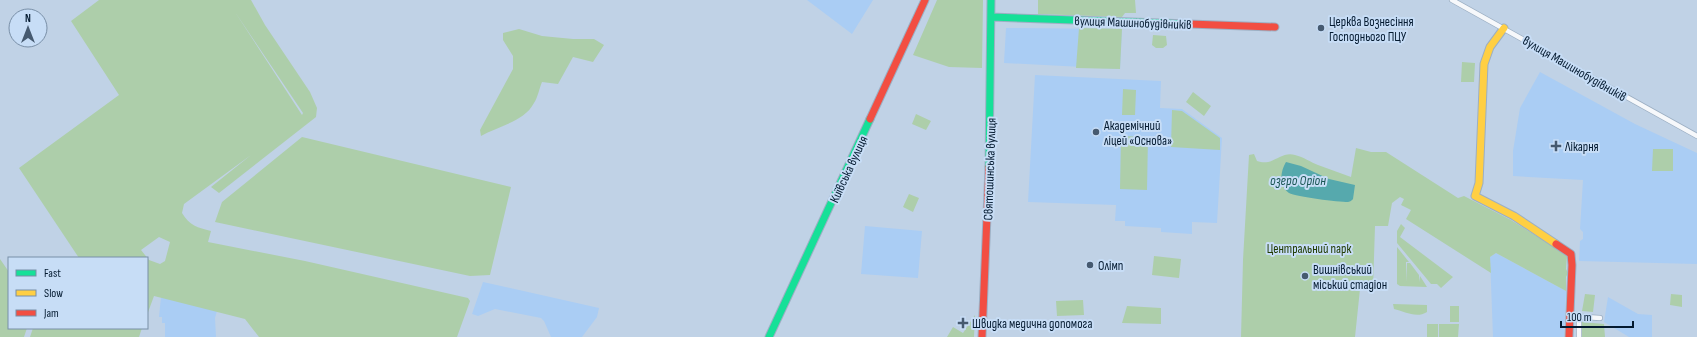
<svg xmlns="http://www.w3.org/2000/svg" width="1697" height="337" viewBox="0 0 1697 337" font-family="'Sofia Sans Condensed',sans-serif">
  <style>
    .built { fill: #aacdf4 }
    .green { fill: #adceaa; fill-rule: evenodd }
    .water { fill: #56a9ad }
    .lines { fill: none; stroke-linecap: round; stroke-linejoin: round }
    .street-casing { stroke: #9cafc3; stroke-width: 6 }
    .fast-casing { stroke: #9cafc3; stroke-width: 9 }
    .slow-casing { stroke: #9cafc3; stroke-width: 9 }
    .jam-casing { stroke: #9cafc3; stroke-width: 9 }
    .street { stroke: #f6f8fb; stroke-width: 4.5 }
    .fast { stroke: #16e098; stroke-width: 7 }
    .slow { stroke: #ffcf43; stroke-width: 7 }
    .jam { stroke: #f24e42; stroke-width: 7 }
    .poi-dot { fill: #465a70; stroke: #c7ddf6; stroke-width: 1.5 }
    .labels { text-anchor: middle; stroke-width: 4; stroke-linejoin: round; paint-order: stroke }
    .poi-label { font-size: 13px; fill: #041a30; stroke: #c7ddf6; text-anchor: start }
    .street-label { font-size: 13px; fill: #041a30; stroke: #c7ddf6 }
    .park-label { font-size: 13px; fill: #203a00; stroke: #c7ddf6 }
    .water-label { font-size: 14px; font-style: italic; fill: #1c5755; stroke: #c7ddf6 }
  </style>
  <rect width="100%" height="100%" fill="#c0d2e6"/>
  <path class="built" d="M 807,0 L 873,0 L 852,34 Z
    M 1006,28 L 1122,29 L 1120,69 L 1004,63 Z
    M 1540,72 L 1635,124 L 1697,153 L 1697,264 L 1579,261 L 1580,241 L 1583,239 L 1583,232 L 1580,229 L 1583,180 L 1513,176 L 1513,151 L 1520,108 Z
    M 1035,75 L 1161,81 L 1160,108 L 1182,109 L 1222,138 L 1217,223 L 1192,222 L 1192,234 L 1161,232 L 1161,228 L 1125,226 L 1125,221 L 1115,221 L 1116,205 L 1028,202 Z
    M 865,226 L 922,231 L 918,278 L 861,274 Z
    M 1496,253 L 1566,291 L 1564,337 L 1493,337 L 1490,257 Z
    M 483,282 L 599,308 L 597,317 L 582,337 L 551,337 L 544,321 L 541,318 L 495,309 L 478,316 L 472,314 Z
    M 161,297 L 217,311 L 215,318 L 216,337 L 165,337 L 165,323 L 162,323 L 162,317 L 159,317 Z
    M 1608,297 L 1638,314 L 1652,315 L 1652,337 L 1629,337 L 1604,322 Z"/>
  <path class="green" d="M 99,0 L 251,0 L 265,25 L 310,92 L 317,108 L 316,117 L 219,193 L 211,187 L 251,155 L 184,204 L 182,213 C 189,225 198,228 211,231 L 208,242 L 305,261 L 468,298 L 470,301 L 457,337 L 259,337 L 245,319 L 154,296 L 147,315 L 147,258 L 79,258 L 19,168 L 119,95 L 71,21 ZM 235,12 L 303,113 L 302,115 ZM 159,237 L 170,242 L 165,261 L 160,264 L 149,260 L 141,250 Z
    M 937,0 L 983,0 L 982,68 L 949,67 L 913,55 Z
    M 1038,0 L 1135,0 L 1136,13 L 1125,13 L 1122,17 L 1038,14 Z
    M 1079,28 L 1122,29 L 1120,69 L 1076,68 Z
    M 519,29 L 542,36 L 573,39 L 594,39 L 604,45 L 593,62 L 573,57 L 558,84 L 542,82 C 539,89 538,97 534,103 C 524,122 498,126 481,136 L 480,130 L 513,69 L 513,56 L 503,40 L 503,33 Z
    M 1153,35 L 1166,36 L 1167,45 L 1163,48 L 1156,48 L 1152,45 Z
    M 1462,62 L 1475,63 L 1474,82 L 1461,82 Z
    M 1123,89 L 1136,90 L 1135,115 L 1122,115 Z
    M 1193,92 L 1211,106 L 1204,116 L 1186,102 Z
    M 1172,110 L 1182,111 L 1220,138 L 1220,150 L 1171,147 Z
    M 916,114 L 931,121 L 926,130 L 912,124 Z
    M 1121,136 L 1148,137 L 1147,190 L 1120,189 Z
    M 302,137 L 511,187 L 490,275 L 470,276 L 215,222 L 222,202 Z
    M 1356,148 L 1371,152 L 1386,152 L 1458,198 L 1464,196 L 1511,220 L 1567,255 L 1566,269 L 1568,273 L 1566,277 L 1566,291 L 1496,253 L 1490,257 L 1491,273 L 1406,219 L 1411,210 L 1401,205 L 1404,199 L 1400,197 L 1392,203 L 1388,226 L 1375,226 L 1373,289 L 1360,289 L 1355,337 L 1241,337 L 1243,260 L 1249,155 L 1254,154 L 1257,161 C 1273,167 1280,151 1295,155 C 1304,157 1310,162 1318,165 C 1329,169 1340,173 1351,177 Z
    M 1653,149 L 1673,149 L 1673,171 L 1652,171 Z
    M 909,194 L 919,198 L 913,212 L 903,207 Z
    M 1401,224 L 1405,228 L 1400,237 L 1453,277 L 1441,288 L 1437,284 L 1431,284 L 1397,243 L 1397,231 Z
    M 1397,247 L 1409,262 L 1406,262 L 1406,282 L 1407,263 L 1410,263 L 1419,275 L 1419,282 L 1420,276 L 1427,287 L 1400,286 L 1397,284 Z
    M 1154,256 L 1181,259 L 1179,278 L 1152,275 Z
    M 0,259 L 9,272 L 9,328 L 27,328 L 24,337 L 0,337 Z
    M 1585,294 L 1595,295 L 1593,312 L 1582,311 Z
    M 1671,294 L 1682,295 L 1682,307 L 1670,305 Z
    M 1083,300 L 1084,315 L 1057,316 L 1056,301 Z
    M 1393,304 L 1427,305 L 1427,312 C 1416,319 1404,311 1394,309 Z
    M 1127,306 L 1161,308 L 1161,324 L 1122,323 Z
    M 1450,306 L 1459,306 L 1459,322 L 1450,322 Z
    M 975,315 L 974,337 L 947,337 L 953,327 L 963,333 Z
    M 1582,322 L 1604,324 L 1605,337 L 1582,337 Z
    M 1427,324 L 1438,324 L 1438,337 L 1427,337 Z
    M 1439,324 L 1459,324 L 1458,337 L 1439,337 Z
    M 33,328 L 142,328 L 139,337 L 30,337 Z"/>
  <path class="water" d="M 1286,162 L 1301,166 L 1329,179 L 1355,185 L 1353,199 C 1351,201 1351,201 1348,202 C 1339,202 1296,197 1289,193 C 1279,186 1280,172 1286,162 Z"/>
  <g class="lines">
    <defs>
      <path id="street" d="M 1452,0 L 1697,136
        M 1570,316 L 1600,318
        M 1579,337 L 1579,317"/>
      <path id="fast" d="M 991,17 L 1189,24
        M 989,167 L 991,0
        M 769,337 L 870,119"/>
      <path id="slow" d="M 1504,28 L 1490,47 L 1484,64 L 1479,183 L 1475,196 L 1514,216 L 1556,244"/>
      <path id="jam" d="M 1189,24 L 1275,27
        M 870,119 L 925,0
        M 1556,244 L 1571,254 L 1572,265 L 1569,337
        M 982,337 L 989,167"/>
    </defs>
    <use href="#street" class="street-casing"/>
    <use href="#fast" class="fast-casing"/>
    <use href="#slow" class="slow-casing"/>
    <use href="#jam" class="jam-casing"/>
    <use href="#street" class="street"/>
    <use href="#fast" class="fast"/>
    <use href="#slow" class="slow"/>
    <use href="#jam" class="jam"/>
  </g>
  <g class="poi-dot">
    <circle cx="1321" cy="28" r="4"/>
    <circle cx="1096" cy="132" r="4"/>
    <path d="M1554 140h4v4h4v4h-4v4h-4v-4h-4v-4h4z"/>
    <circle cx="1090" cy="265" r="4"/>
    <circle cx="1305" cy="276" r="4"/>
    <path d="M961 317h4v4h4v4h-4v4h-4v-4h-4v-4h4z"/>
  </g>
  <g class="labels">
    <g class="poi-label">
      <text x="1329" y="26">Церква Вознесіння<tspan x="1329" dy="15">Господнього ПЦУ</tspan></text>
      <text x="1104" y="130">Академічний<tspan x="1104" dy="15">ліцей «Основа»</tspan></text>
      <text x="1565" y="151">Лікарня</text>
      <text x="1098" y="270">Олімп</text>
      <text x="1313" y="274">Вишнівський<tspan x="1313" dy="15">міський стадіон</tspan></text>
      <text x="972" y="328">Швидка медична допомога</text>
    </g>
    <g class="street-label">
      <text transform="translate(1133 22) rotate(2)" y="5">вулиця Машинобудівників</text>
      <text transform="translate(1575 68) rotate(30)" y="5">вулиця Машинобудівників</text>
      <text transform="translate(848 169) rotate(-65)" y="5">Київська вулиця</text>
      <text transform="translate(989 169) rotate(-88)" y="5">Святошинська вулиця</text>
    </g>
    <g class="park-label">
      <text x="1309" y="253">Центральний парк</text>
    </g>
    <g class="water-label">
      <text x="1298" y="185">озеро Оріон</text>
    </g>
  </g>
  <rect x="8" y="257" width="140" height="72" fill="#c7ddf6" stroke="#798fa7"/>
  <rect x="16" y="270" width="20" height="6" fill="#16e098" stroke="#798fa7"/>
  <text x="44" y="277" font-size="12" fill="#041a30">Fast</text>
  <rect x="16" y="290" width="20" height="6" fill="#ffcf43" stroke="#798fa7"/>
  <text x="44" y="297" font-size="12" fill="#041a30">Slow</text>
  <rect x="16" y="310" width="20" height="6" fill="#f24e42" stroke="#798fa7"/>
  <text x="44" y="317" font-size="12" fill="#041a30">Jam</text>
  <g transform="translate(28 28)"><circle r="19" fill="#c7ddf6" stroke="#798fa7"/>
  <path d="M0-3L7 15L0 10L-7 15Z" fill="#465a70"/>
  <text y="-6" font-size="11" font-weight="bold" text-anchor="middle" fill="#041a30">N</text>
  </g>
  <path d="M1561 321v6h72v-6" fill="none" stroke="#041a30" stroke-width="2"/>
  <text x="1567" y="321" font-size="12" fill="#041a30" stroke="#c7ddf6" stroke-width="3" paint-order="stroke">100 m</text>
</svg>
